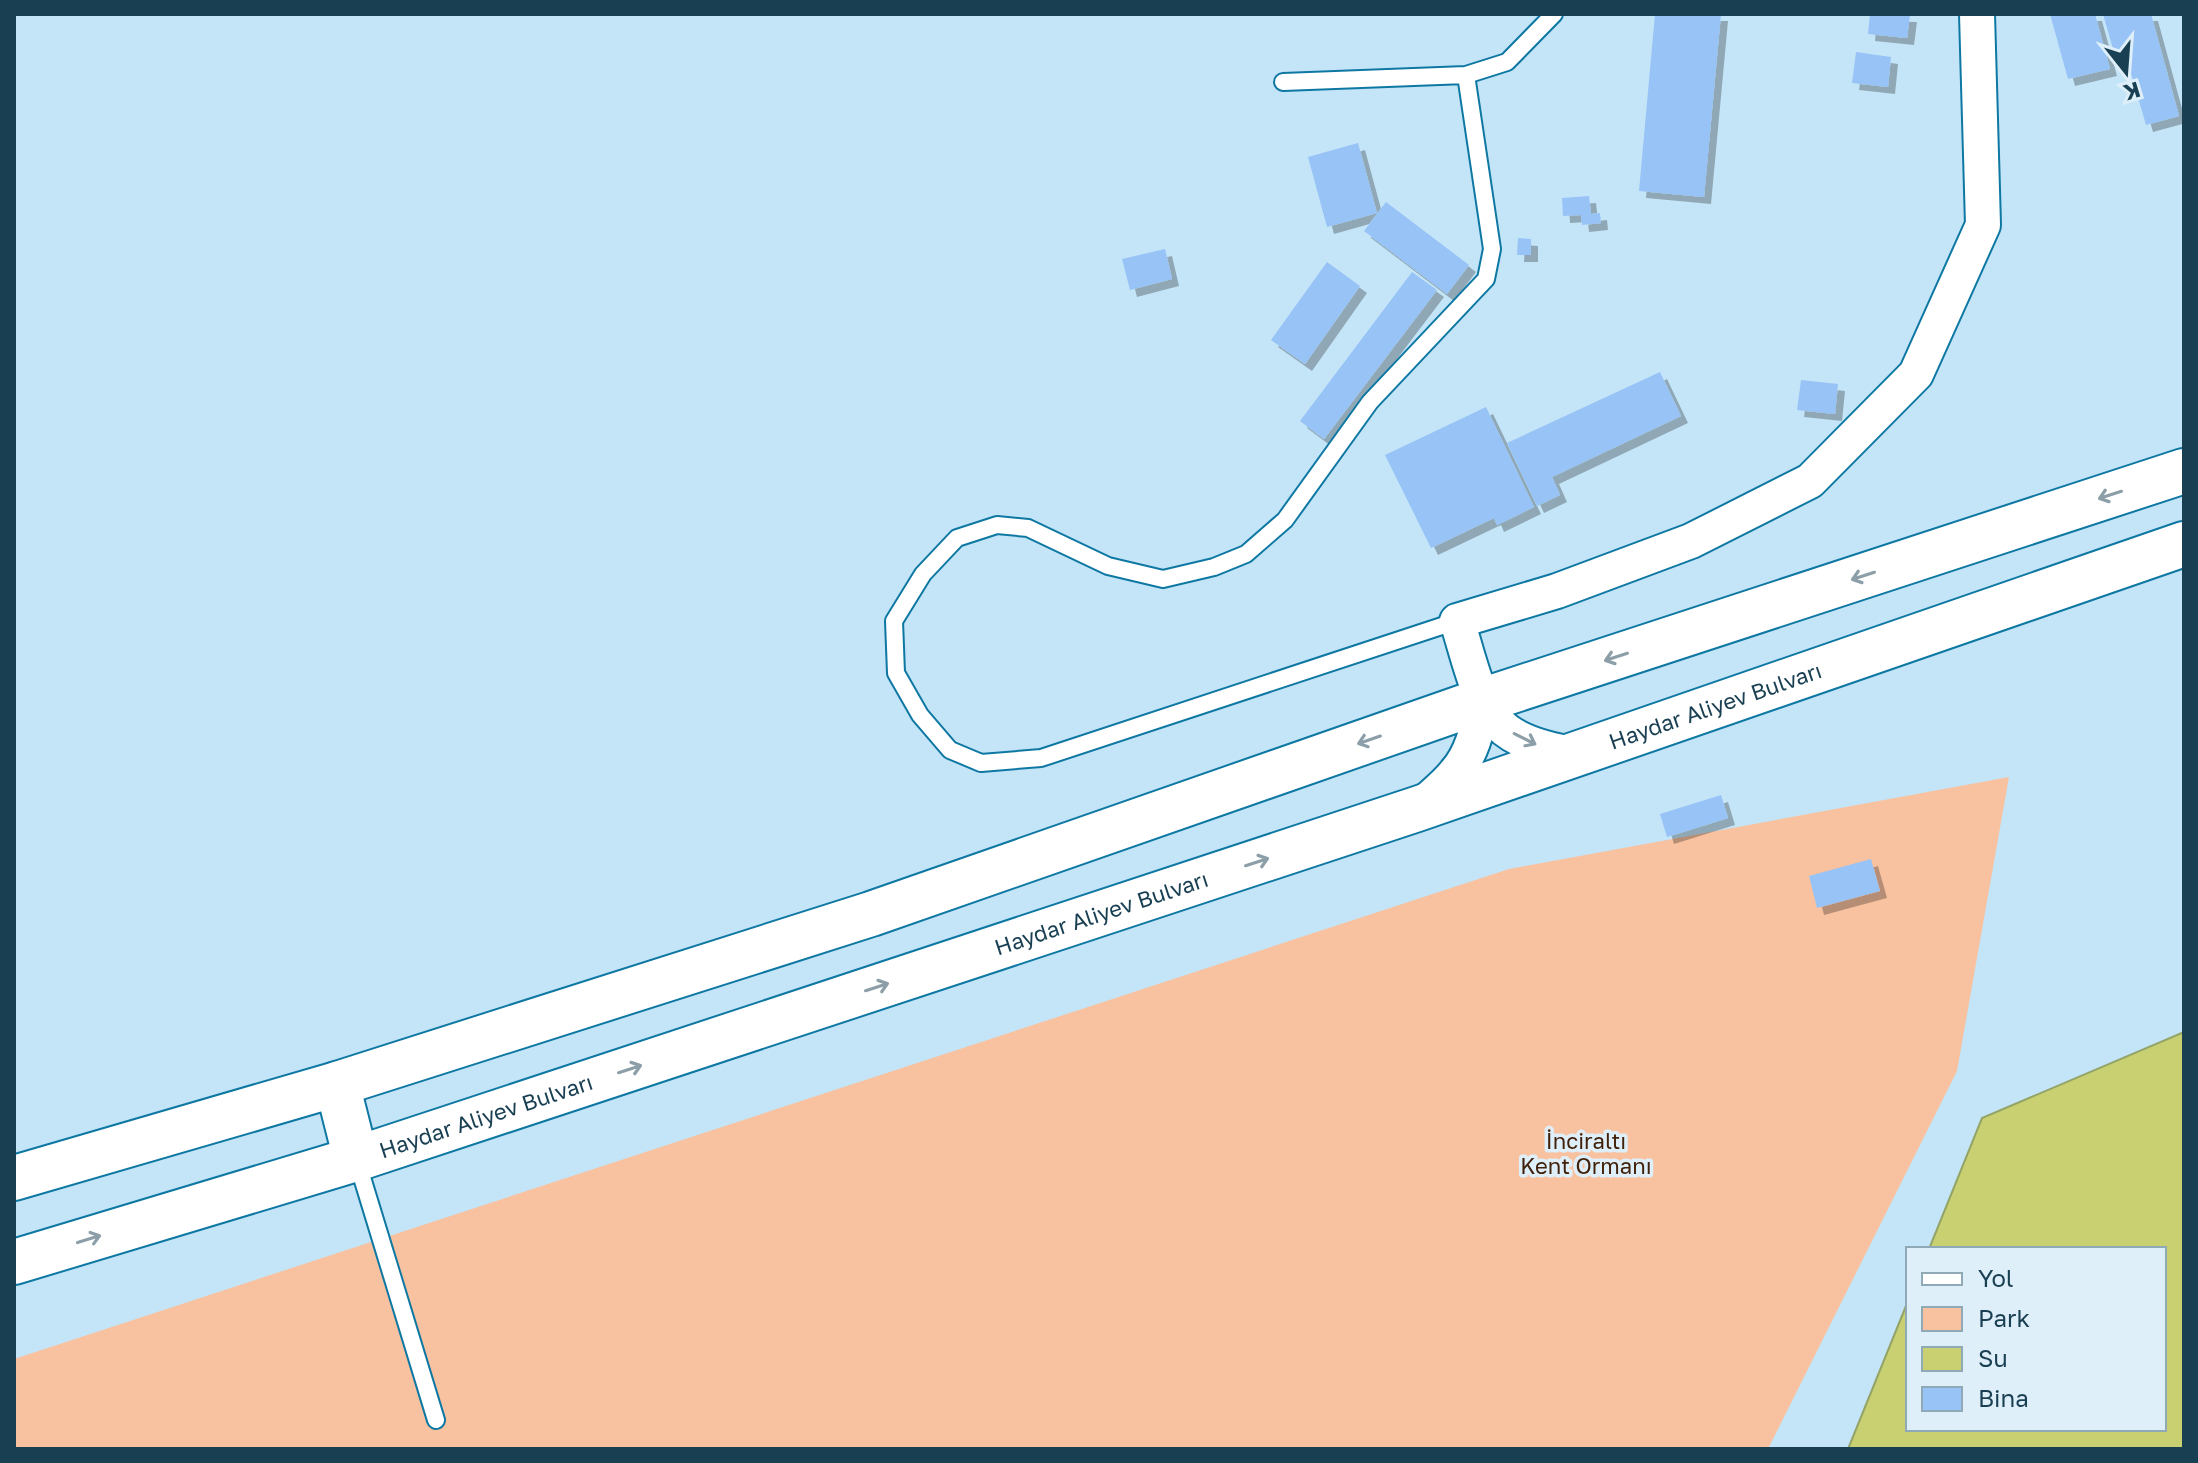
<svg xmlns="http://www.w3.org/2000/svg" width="2198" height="1463" viewBox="0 0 2198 1463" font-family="'Golos Text',sans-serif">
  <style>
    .green { fill: #f8c2a0 }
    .water { fill: #c8d071; stroke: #94a468; stroke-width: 2 }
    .building { fill: #98c3f6; filter: url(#shadow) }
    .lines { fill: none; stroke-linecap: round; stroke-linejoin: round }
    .lane-casing { stroke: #0e78a3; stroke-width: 20 }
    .street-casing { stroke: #0e78a3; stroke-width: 38 }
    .secondary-casing { stroke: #0e78a3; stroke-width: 48 }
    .lane { stroke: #fff; stroke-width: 16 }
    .street { stroke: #fff; stroke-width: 34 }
    .secondary { stroke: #fff; stroke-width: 44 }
    .oneway { stroke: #8c9fa8 }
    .labels { text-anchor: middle; stroke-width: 7; stroke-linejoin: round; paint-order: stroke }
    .street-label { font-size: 22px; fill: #193f52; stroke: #dfeff9 }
    .park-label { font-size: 22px; fill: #41210a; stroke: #dfeff9 }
  </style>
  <defs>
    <filter id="shadow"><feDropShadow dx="7" dy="7" stdDeviation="0" flood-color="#0004"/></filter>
  </defs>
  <rect width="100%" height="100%" fill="#c4e5f8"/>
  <path class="green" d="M 2009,777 L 1957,1071 L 1768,1449 L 14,1449 L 14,1359 L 1509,869 Z"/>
  <path class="water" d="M 2184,1032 L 2184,1449 L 1848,1449 L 1908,1301 L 1908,1429 L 2164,1429 L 2164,1249 L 1929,1249 L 1982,1118 Z"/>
  <path class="building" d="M 1655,14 L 1721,14 L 1704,197 L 1639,191 Z
    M 1870,14 L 1910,15 L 1907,38 L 1868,34 Z
    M 2050,14 L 2095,14 L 2110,69 L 2068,79 Z
    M 2103,14 L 2151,14 L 2179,116 L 2146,125 L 2128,63 L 2118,66 Z
    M 1856,52 L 1891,57 L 1888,87 L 1852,83 Z
    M 1358,143 L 1377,213 L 1327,227 L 1308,157 Z
    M 1589,196 L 1591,214 L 1600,213 L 1601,223 L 1582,225 L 1581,215 L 1563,216 L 1562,198 Z
    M 1386,202 L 1469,265 L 1447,294 L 1364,231 Z
    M 1518,238 L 1531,239 L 1531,255 L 1517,255 Z
    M 1165,249 L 1172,279 L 1130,290 L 1122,259 Z
    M 1327,262 L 1360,286 L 1305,364 L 1271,340 Z
    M 1412,272 L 1437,290 L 1324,439 L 1300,421 Z
    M 1660,372 L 1681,416 L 1552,477 L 1560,495 L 1537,506 L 1507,443 Z
    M 1801,380 L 1838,384 L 1835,414 L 1797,410 Z
    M 1486,407 L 1534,507 L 1497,525 L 1494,518 L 1431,548 L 1385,455 Z
    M 1721,795 L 1728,818 L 1667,837 L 1660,814 Z
    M 1871,859 L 1880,891 L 1817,908 L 1809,876 Z"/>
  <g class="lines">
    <defs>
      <path id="lane" d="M 1283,82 L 1466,75 L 1507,62 L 1554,14
        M 1457,621 L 1041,758 L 981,763 L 950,750 L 920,715 L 896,673 L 894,621 L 923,574 L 957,538 L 997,525 L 1028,528 L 1108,566 L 1163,579 L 1214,567 L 1246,554 L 1285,520 L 1370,402 L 1486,279 L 1492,249 L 1466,75
        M 357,1161 L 436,1420"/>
      <path id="street" d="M 1579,755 C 1553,751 1518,744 1499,724 C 1477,702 1467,651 1457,621 L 1557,591 L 1691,541 L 1810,481 L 1916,374 L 1983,225 L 1977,14
        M 1423,804 C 1434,794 1447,784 1456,772 C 1473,753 1478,725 1484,700"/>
      <g id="secondary">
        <path d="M 337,1084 L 356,1159"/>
        <path d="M 14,1178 L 337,1084 L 871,914 L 1484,700 L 2184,471"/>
        <path id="s1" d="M 14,1262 L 356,1159 L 1417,809 L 2184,544"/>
      </g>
    </defs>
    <use href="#lane" class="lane-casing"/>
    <use href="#street" class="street-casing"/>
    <use href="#secondary" class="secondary-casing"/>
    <use href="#lane" class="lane"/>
    <use href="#street" class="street"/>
    <use href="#secondary" class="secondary"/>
  </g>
  <defs><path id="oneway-shaft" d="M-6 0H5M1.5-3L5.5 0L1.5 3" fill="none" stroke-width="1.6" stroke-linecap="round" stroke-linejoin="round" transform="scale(2)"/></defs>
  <g class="oneway">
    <use href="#oneway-shaft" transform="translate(2110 495) rotate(162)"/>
    <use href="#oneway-shaft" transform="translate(1863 576) rotate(162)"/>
    <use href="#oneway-shaft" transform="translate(1616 657) rotate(162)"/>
    <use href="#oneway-shaft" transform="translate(1525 739) rotate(27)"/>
    <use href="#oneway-shaft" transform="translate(1369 740) rotate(161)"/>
    <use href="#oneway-shaft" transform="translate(1257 862) rotate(-18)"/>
    <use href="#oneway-shaft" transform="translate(877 987) rotate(-18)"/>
    <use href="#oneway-shaft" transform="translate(630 1069) rotate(-18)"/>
    <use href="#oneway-shaft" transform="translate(89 1239) rotate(-17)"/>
  </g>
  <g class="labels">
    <g class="street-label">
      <text dy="8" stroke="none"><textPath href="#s1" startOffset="1790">Haydar Aliyev Bulvarı</textPath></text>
      <text dy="8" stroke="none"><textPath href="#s1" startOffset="1142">Haydar Aliyev Bulvarı</textPath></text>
      <text dy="8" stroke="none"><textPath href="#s1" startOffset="494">Haydar Aliyev Bulvarı</textPath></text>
    </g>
    <g class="park-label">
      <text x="1586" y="1149">İnciraltı<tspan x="1586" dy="25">Kent Ormanı</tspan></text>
    </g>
  </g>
  <rect width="2198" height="1463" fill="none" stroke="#193f52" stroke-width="32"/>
  <rect x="1906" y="1247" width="260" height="184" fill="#dfeff9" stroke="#90a9b6" stroke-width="2"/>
  <rect x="1922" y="1273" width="40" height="12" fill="#ffffff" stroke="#90a9b6" stroke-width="2"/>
  <text x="1978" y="1287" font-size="24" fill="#193f52">Yol</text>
  <rect x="1922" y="1307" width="40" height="24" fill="#f8c2a0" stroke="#90a9b6" stroke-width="2"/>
  <text x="1978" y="1327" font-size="24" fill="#193f52">Park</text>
  <rect x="1922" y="1347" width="40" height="24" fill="#c8d071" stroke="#90a9b6" stroke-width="2"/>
  <text x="1978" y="1367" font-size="24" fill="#193f52">Su</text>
  <rect x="1922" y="1387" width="40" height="24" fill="#98c3f6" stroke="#90a9b6" stroke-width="2"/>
  <text x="1978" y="1407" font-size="24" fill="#193f52">Bina</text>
  <g transform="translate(2126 72) rotate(163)" stroke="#dfeff9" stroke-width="6" paint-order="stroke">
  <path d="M0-6L14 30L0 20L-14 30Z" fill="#193f52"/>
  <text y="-12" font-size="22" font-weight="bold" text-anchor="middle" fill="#193f52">K</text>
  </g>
</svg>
